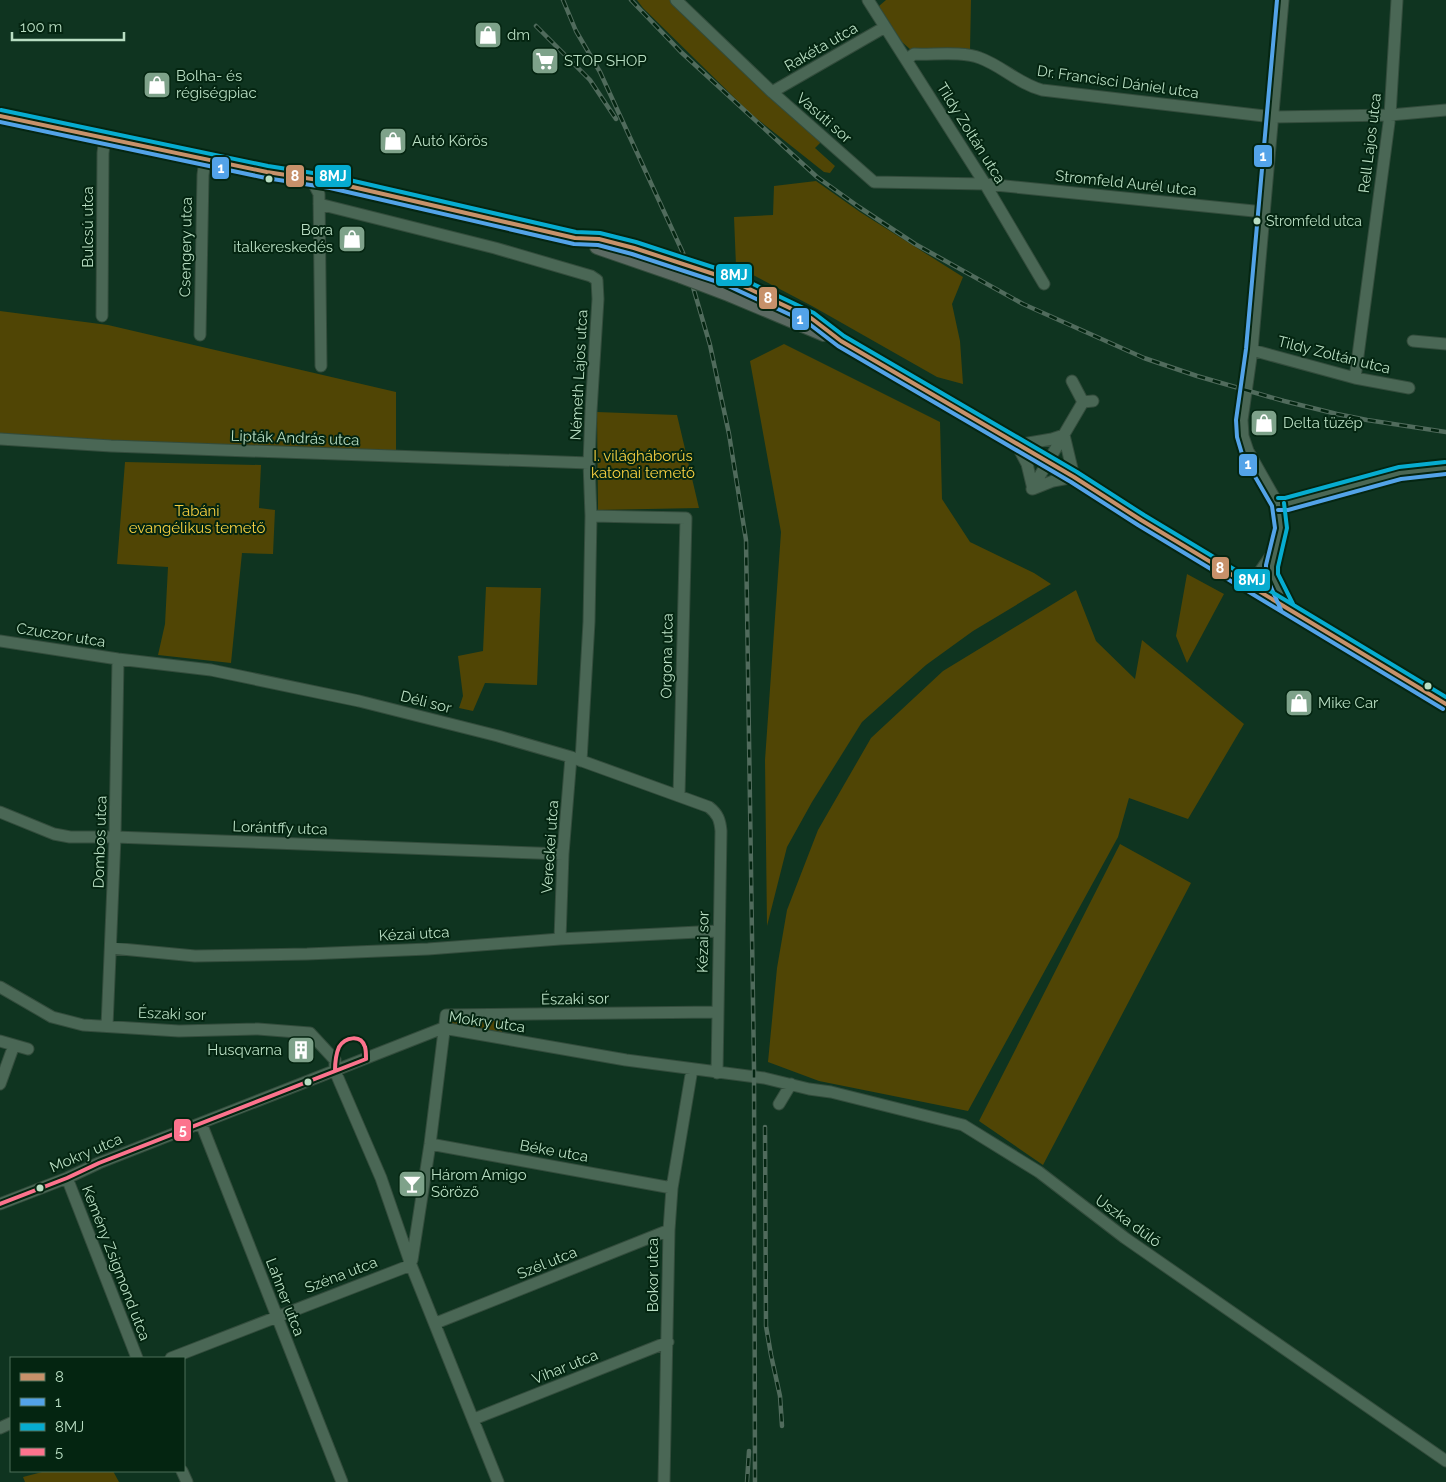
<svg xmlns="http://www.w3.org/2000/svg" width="1446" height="1482" viewBox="0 0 1446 1482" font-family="Raleway,sans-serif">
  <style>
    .green { fill: #504505 }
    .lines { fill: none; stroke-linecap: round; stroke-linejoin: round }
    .minor-casing { stroke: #334c3c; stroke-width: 13 }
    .major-casing { stroke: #334c3c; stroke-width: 16 }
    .minor { stroke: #4a6755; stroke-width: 11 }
    .major { stroke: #5b6a62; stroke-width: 14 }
    .rail-casing { stroke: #506b5c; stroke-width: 4.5 }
    .rail { stroke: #042511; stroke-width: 2.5; stroke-dasharray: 8; stroke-linecap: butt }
    .major-bridge-casing { stroke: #334c3c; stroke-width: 16; stroke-linecap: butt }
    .major-bridge { stroke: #5b6a62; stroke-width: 14 }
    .bus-1-casing { stroke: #042511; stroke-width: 8 }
    .bus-2-casing { stroke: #042511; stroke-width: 8 }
    .bus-3-casing { stroke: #042511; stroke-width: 8 }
    .bus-4-casing { stroke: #042511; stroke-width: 8 }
    .bus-1 { stroke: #c7916a; stroke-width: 4 }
    .bus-2 { stroke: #53a3e8; stroke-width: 4 }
    .bus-3 { stroke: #06acd0; stroke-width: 4 }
    .bus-4 { stroke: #fc738d; stroke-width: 4 }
    .bus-dot { fill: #b9dec3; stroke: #042511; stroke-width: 2 }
    .labels { text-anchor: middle; stroke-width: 4; stroke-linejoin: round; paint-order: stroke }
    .bus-label { font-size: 14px; fill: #b9dec3; stroke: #042511; text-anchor: start }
    .poi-label { font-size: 15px; fill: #b9dec3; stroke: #042511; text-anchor: start }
    .street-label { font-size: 15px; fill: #b9dec3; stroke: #042511 }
    .park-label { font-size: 15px; fill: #f8d041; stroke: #042511 }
    .line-badge { stroke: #042511; stroke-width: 2 }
    .badge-label { font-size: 14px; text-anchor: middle; font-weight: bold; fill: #fff }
  </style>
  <rect width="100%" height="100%" fill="#0f3420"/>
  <path class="green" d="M 637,0 L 671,0 L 822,141 L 815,148 L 835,166 L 830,173 L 824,172 L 751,114 L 643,8 Z
    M 886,0 L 971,0 L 970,50 L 911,50 L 902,42 L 879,6 Z
    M 816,181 L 860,212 L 963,277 L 952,304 L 960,341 L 963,384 L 937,377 L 812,306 L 736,266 L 734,217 L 773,215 L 774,186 Z
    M 0,311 L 108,325 L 396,392 L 396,451 L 0,439 Z
    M 784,344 L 940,422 L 942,499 L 970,542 L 1034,573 L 1051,584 L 973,631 L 926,665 L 862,722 L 812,802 L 787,847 L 767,926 L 765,760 L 781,532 L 750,361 Z
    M 597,412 L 677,415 L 699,508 L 598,510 Z
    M 125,462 L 261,465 L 259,508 L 275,510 L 273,554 L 242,553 L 231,663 L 158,655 L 165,624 L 168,567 L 117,564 Z
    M 1187,574 L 1224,594 L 1187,663 L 1176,636 Z
    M 486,587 L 541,588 L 537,685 L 485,683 L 473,711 L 459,708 L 463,696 L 458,656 L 483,651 Z
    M 1076,590 L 1096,641 L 1135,679 L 1142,640 L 1244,724 L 1188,819 L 1129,798 L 1118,837 L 968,1111 L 819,1081 L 768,1062 L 777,968 L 787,910 L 818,830 L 871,738 L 943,671 Z
    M 1120,844 L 1191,883 L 1043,1165 L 979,1121 Z
    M 503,1017 L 502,1034 L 447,1026 L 447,1022 L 453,1018 Z
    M 46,1471 L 113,1471 L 119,1482 L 25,1482 L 23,1477 Z"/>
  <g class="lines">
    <defs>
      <path id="minor" d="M 676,0 L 772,92 L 874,182 L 985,184 L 1264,212
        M 868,0 L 985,184 L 1044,284
        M 907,59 L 914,54 C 933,55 962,51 980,58 C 1002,66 1019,84 1042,90 L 1273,117 L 1390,115 L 1446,110
        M 772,92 L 885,27
        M 311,178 L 319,194 L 321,366
        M 319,204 L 495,248 L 591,276 L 597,280 L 598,299 L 591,411 L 589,463 L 591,516 L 589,622 L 581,761
        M 102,316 L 103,153 L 105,137
        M 200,335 L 203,175 L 205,159
        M 1413,341 L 1446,344
        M 1252,350 L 1355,378 L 1409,388
        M 1355,378 L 1390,115 L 1397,0
        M 1072,381 L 1083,402
        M 1064,435 L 1074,477 L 1053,481 L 1033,489 L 1027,464 L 1017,445 L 1052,439 Z
        M 0,439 L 111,446 L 589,463
        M 1032,489 L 1083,402 L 1093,401
        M 1278,504 L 1286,504 L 1400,473 L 1446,468
        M 591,516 L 686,518 L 679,795
        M 1274,555 L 1272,575 L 1287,607
        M 1250,586 L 1274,551 L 1281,528 L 1278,504 L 1248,451 L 1243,436 L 1242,420 L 1252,350 L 1283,0
        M 0,641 L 118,659 L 211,670 L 359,701 L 498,736 L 571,757 L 709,807 C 718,814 720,820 721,831 L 717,1073
        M 0,812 L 54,834 L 70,837 L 115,837 L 563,854
        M 560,939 L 563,854 L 571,757
        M 111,948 L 195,956 L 307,954 L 428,949 L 560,939 L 718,931
        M 0,987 L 52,1017 L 83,1025 L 179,1031 L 258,1029 L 310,1033 L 335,1060 L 335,1071 L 381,1178 L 411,1265 L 498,1482
        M 107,1026 L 115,837 L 118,659
        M 0,1041 L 28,1049
        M 0,1084 L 14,1045
        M 779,1104 L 791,1084
        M 201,1123 L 342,1482
        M 430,1144 L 672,1188
        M 67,1178 L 137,1358
        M 0,1204 L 67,1178 L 99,1163 L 443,1028 L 626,1060 L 764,1078 L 809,1089 L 831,1092 L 963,1125 L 1039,1172 L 1125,1238 L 1446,1461
        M 412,1260 L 430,1144 L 446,1015 L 717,1012
        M 436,1323 L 669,1230
        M 171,1358 L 411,1265
        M 474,1419 L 668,1342
        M 0,1428 L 11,1423
        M 182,1471 L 187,1482
        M 664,1482 L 669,1230 L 672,1188 L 692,1069"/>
      <path id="major" d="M 0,116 L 267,172 L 331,182 L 575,238 L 599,239 L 676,261
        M 597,247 L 681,276
        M 726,278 L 811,318 L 841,341 L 1074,477 L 1141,520 L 1446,704
        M 731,295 L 824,334"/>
    </defs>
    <use href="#minor" class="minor-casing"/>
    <use href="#major" class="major-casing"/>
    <use href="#minor" class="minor"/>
    <use href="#major" class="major"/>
    <defs>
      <path id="rail" d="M 563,0 L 576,31 L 600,72 L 683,253 L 710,345 L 729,434 L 746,540 L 754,1067 L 755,1482
        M 631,0 L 681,52 L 817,177 L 859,207 L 915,244 L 1023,304 L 1144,358 L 1197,376 L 1284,401 L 1337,414 L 1367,420 L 1446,432
        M 536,26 L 590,80 L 616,119
        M 765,1127 L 766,1326 L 771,1355 L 780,1396 L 782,1426
        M 747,1482 L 749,1451"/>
    </defs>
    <use href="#rail" class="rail-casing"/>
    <use href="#rail" class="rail"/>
    <defs>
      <path id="major-bridge" d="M 676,261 L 726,278
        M 681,276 L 731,295"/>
    </defs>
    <use href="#major-bridge" class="major-bridge-casing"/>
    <use href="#major-bridge" class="major-bridge"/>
    <defs>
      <path id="bus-1" d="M 0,116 L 267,172 L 331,182 L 575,238 L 599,239 L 634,248 L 726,278 L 811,318 L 841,341 L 1074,477 L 1141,520 L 1446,704"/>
      <path id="bus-2" d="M 1277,0 L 1246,349 L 1236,420 L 1237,437 L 1242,454 L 1272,506 L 1275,528 L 1266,565 L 1266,576 L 1281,610
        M 0,122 L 266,178 L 330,188 L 574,244 L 598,245 L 632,254 L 724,284 L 808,323 L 838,346 L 1071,482 L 1138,525 L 1443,709
        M 1278,510 L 1288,510 L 1401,479 L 1446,474"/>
      <path id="bus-3" d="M 1,110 L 268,166 L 332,176 L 576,232 L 600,233 L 636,242 L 728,272 L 814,313 L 844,336 L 1077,472 L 1144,515 L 1446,697
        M 1278,498 L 1285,498 L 1399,467 L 1445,462
        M 1284,503 L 1287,528 L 1278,567 L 1278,574 L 1293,604"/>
      <path id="bus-4" d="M 335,1071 C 335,1063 336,1054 339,1047 C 345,1037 361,1034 365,1047 C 366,1050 366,1055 366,1059
        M 0,1204 L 67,1178 L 99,1163 L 366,1059"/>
    </defs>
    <use href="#bus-1" class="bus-1-casing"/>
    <use href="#bus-2" class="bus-2-casing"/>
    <use href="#bus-3" class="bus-3-casing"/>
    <use href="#bus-4" class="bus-4-casing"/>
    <use href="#bus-1" class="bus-1"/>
    <use href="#bus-2" class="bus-2"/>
    <use href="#bus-3" class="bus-3"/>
    <use href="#bus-4" class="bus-4"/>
  </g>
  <defs>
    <symbol id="shop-square" viewBox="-11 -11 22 22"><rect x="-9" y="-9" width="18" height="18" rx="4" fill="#7ea28a" stroke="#042511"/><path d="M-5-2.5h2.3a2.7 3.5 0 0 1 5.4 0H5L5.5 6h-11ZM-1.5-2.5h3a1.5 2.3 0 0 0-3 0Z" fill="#fff"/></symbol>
    <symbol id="supermarket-square" viewBox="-11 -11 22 22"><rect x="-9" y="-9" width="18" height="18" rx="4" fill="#7ea28a" stroke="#042511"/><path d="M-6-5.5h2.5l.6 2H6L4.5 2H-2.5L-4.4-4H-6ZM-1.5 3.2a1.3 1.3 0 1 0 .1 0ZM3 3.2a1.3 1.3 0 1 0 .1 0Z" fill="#fff"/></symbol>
    <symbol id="building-square" viewBox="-11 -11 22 22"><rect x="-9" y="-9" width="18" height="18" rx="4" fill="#7ea28a" stroke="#042511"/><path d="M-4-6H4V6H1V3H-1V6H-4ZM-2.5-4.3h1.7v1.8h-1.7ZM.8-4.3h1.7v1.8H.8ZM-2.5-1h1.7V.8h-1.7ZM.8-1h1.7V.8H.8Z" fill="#fff"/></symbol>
    <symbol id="bar-square" viewBox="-11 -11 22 22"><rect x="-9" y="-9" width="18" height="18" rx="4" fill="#7ea28a" stroke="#042511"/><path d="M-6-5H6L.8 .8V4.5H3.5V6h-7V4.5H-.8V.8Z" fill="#fff"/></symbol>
  </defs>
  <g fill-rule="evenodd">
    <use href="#shop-square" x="472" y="19" width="32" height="32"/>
    <use href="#supermarket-square" x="529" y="45" width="32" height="32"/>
    <use href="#shop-square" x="141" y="69" width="32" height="32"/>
    <use href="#shop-square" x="377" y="125" width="32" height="32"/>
    <use href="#shop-square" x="336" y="223" width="32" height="32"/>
    <use href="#shop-square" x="1248" y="407" width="32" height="32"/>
    <use href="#shop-square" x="1283" y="687" width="32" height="32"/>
    <use href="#building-square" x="285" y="1034" width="32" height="32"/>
    <use href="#bar-square" x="396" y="1168" width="32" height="32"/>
  </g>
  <g class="bus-dot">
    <circle cx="269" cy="179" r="4.5"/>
    <circle cx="1257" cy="221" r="4.5"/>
    <circle cx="1428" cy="686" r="4.5"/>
    <circle cx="308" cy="1082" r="4.5"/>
    <circle cx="40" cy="1188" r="4.5"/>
  </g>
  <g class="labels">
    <g class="bus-label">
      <text x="1266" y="226">Stromfeld utca</text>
    </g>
    <g class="poi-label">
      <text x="507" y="40">dm</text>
      <text x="564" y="66">STOP SHOP</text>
      <text x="176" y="81">Bolha- és<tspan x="176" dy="17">régiségpiac</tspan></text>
      <text x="412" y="146">Autó Körös</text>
      <text x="333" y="235" text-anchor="end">Bora<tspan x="333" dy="17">italkereskedés</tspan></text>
      <text x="1283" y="428">Delta tüzép</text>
      <text x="1318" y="708">Mike Car</text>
      <text x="282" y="1055" text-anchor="end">Husqvarna</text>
      <text x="431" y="1180">Három Amigo<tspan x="431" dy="17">Söröző</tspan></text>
    </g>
    <g class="street-label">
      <text transform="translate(821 47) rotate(-30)" y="5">Rakéta utca</text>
      <text transform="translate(1118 82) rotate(8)" y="5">Dr. Francisci Dániel utca</text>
      <text transform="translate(824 118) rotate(41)" y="5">Vasúti sor</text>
      <text transform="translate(971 133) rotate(58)" y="5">Tildy Zoltán utca</text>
      <text transform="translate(1370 143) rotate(-83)" y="5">Rell Lajos utca</text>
      <text transform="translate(1126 183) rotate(6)" y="5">Stromfeld Aurél utca</text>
      <text transform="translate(88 227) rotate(-90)" y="5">Bulcsú utca</text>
      <text transform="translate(186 247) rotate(-89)" y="5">Csengery utca</text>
      <text transform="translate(1334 355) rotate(14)" y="5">Tildy Zoltán utca</text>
      <text transform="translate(579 375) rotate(-87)" y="5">Németh Lajos utca</text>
      <text transform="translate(295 438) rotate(2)" y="5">Lipták András utca</text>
      <text transform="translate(61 635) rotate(9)" y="5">Czuczor utca</text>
      <text transform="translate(667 656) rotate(-89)" y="5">Orgona utca</text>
      <text transform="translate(426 702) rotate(14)" y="5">Déli sor</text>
      <text transform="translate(280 828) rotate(2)" y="5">Lorántffy utca</text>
      <text transform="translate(100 842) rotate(-88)" y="5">Dombos utca</text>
      <text transform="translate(550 847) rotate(-86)" y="5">Vereckei utca</text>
      <text transform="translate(414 934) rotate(-3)" y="5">Kézai utca</text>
      <text transform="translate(703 942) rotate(-89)" y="5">Kézai sor</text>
      <text transform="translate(575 999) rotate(-1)" y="5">Északi sor</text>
      <text transform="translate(172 1014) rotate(2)" y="5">Északi sor</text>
      <text transform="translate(487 1022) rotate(8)" y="5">Mokry utca</text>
      <text transform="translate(554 1151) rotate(10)" y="5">Béke utca</text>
      <text transform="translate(86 1153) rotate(-23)" y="5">Mokry utca</text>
      <text transform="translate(1128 1221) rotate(36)" y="5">Uszka dűlő</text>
      <text transform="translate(116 1263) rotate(69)" y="5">Kemény Zsigmond utca</text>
      <text transform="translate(547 1263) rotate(-22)" y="5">Szél utca</text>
      <text transform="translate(341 1275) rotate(-21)" y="5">Széna utca</text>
      <text transform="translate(653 1275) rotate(-90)" y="5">Bokor utca</text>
      <text transform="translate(285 1297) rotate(69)" y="5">Lahner utca</text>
      <text transform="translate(565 1367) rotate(-22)" y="5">Vihar utca</text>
    </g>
    <g class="park-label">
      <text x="643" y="461">I. világháborús<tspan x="643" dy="17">katonai temető</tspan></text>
      <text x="197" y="516">Tabáni<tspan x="197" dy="17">evangélikus temető</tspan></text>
    </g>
  </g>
  <g class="line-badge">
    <rect x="1253" y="144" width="20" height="24" rx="5" fill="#53a3e8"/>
    <rect x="211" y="156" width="19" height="24" rx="5" fill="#53a3e8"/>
    <rect x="314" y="164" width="38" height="24" rx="5" fill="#06acd0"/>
    <rect x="285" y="164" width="20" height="24" rx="5" fill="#c7916a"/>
    <rect x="715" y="263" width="38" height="24" rx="5" fill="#06acd0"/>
    <rect x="758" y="286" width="20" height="24" rx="5" fill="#c7916a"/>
    <rect x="791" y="307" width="19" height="24" rx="5" fill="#53a3e8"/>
    <rect x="1238" y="453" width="20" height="24" rx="5" fill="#53a3e8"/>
    <rect x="1211" y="556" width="19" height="24" rx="5" fill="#c7916a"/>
    <rect x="1233" y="568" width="38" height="24" rx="5" fill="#06acd0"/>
    <rect x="173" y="1118" width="19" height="24" rx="5" fill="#fc738d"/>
  </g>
  <g class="badge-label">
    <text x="1263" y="161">1</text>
    <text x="221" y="173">1</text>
    <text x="333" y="181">8MJ</text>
    <text x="295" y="181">8</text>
    <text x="734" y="280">8MJ</text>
    <text x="768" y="303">8</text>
    <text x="800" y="324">1</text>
    <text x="1248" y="469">1</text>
    <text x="1220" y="573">8</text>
    <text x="1252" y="585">8MJ</text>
    <text x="183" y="1135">5</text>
  </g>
  <rect x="10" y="1357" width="175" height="115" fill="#042511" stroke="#4c6f58"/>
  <rect x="20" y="1373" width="25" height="8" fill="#c7916a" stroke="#4c6f58"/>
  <text x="55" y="1382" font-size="15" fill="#b9dec3">8</text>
  <rect x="20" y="1398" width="25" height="8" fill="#53a3e8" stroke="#4c6f58"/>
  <text x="55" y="1407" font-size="15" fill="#b9dec3">1</text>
  <rect x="20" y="1423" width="25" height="8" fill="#06acd0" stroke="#4c6f58"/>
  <text x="55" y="1432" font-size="15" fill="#b9dec3">8MJ</text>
  <rect x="20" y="1448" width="25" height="8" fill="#fc738d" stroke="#4c6f58"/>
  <text x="55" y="1457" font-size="15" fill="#b9dec3">5</text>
  <path d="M12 32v8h112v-8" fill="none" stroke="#b9dec3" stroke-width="2.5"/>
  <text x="20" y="32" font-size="15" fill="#b9dec3" stroke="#042511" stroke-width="4" paint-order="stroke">100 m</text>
</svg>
